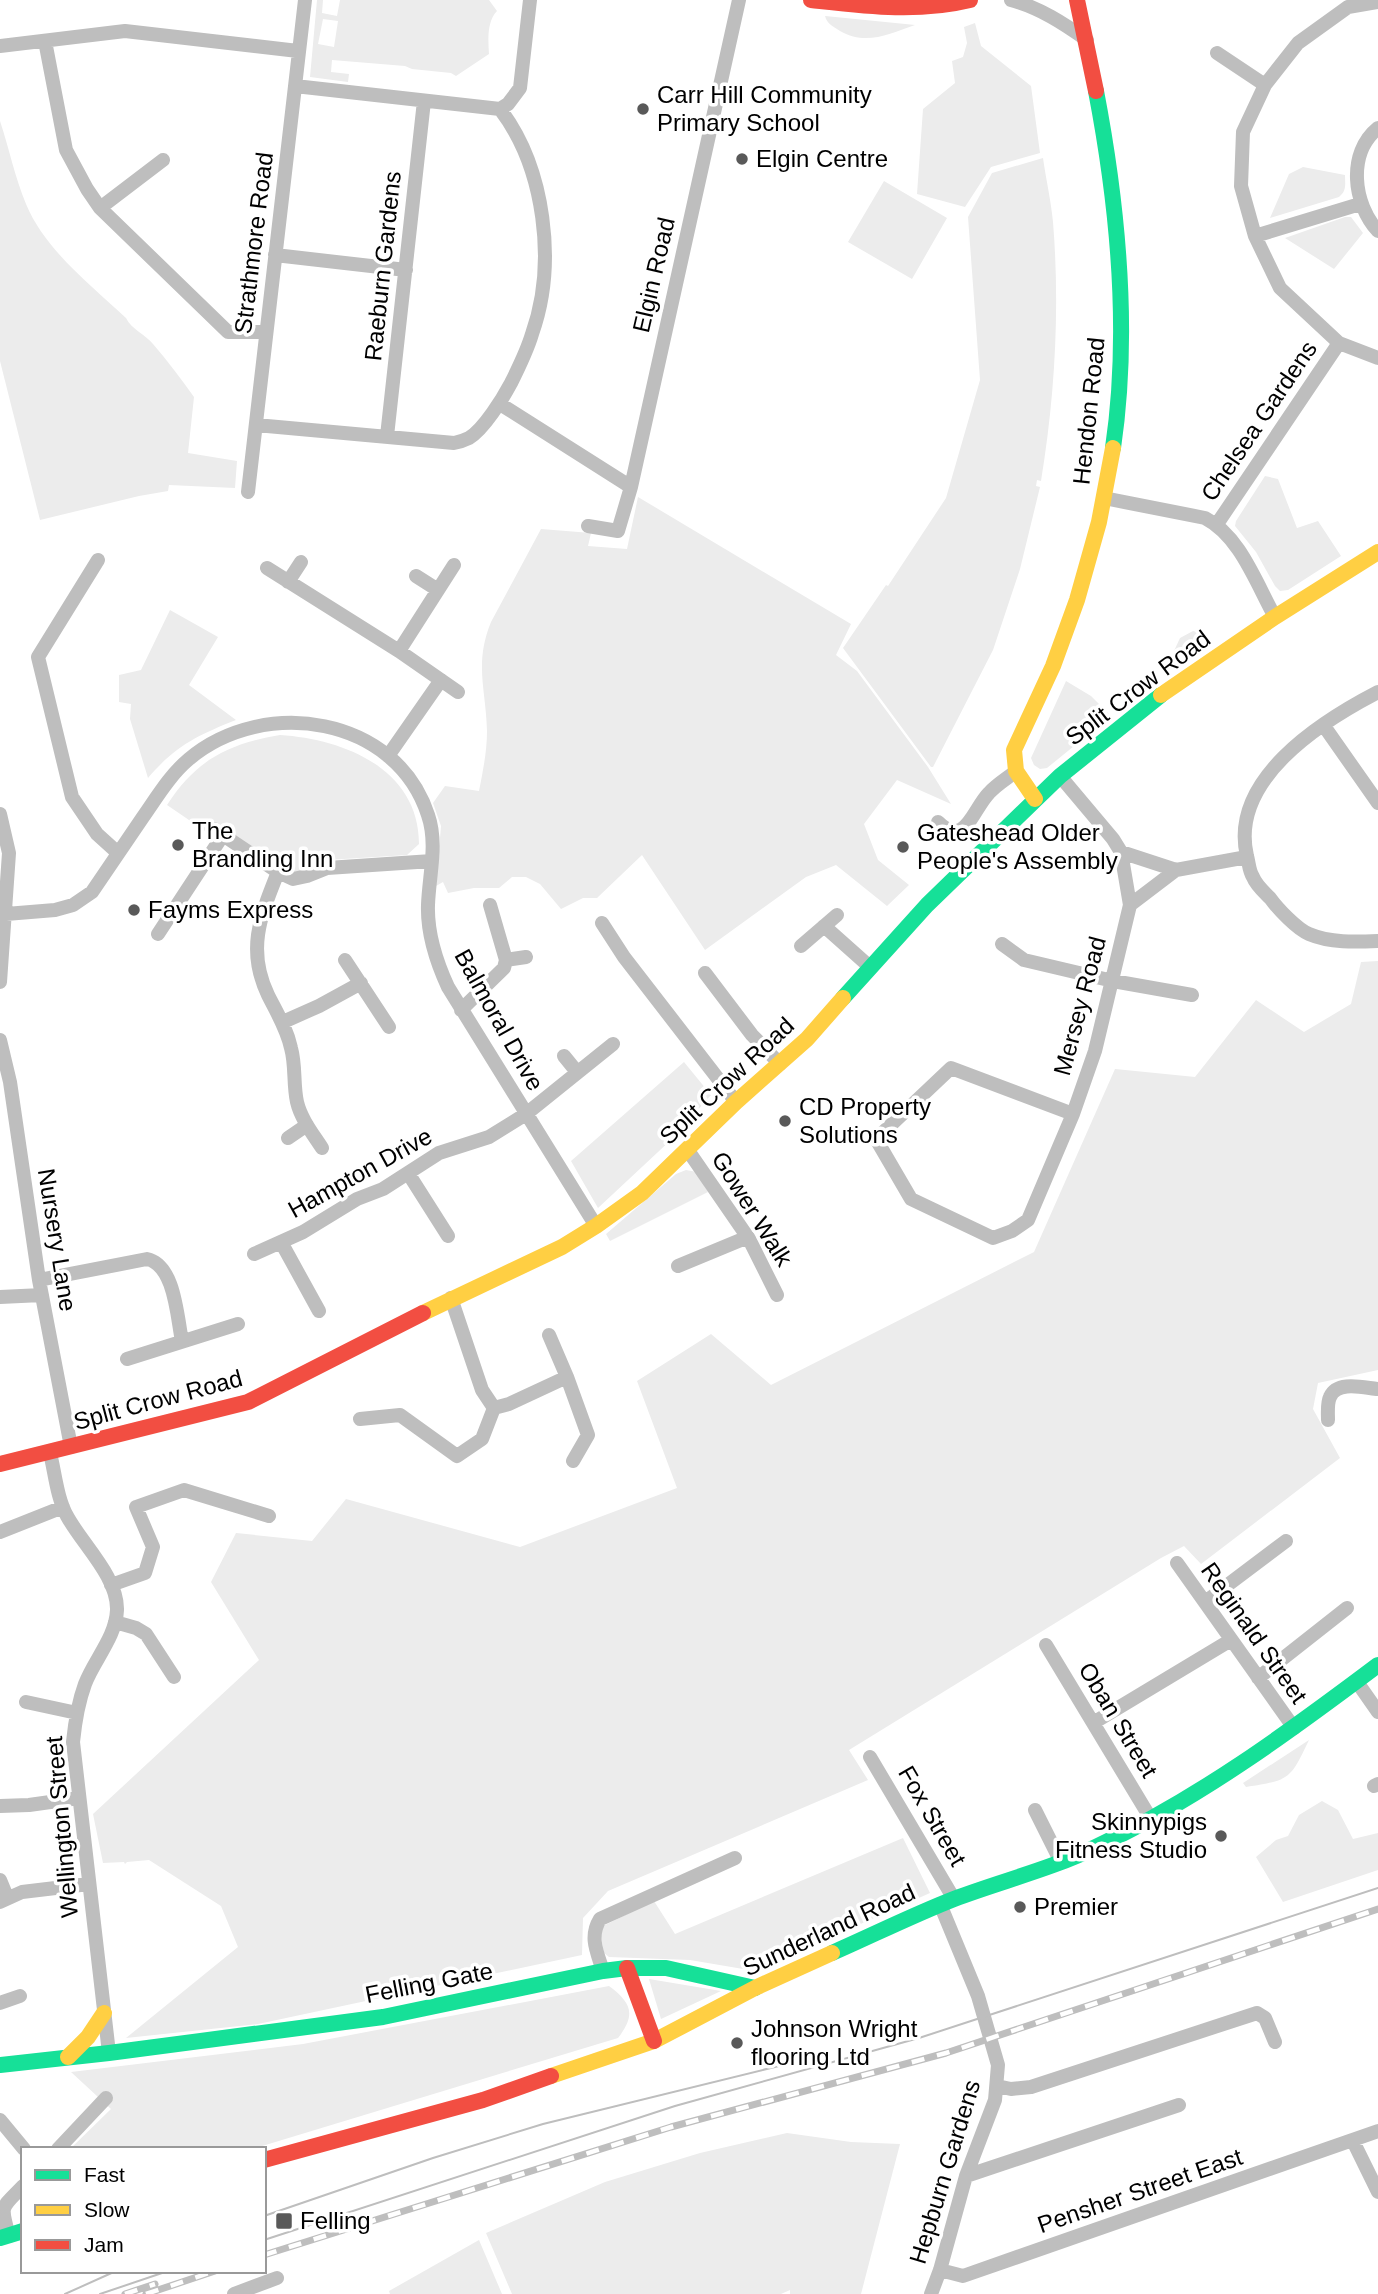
<svg xmlns="http://www.w3.org/2000/svg" width="1378" height="2294" viewBox="0 0 1378 2294" font-family="Arial,sans-serif">
  <style>
    .green { fill: #ececec; fill-rule: evenodd }
    .lines { fill: none; stroke-linecap: round; stroke-linejoin: round }
    .street { stroke: #bebebe; stroke-width: 14 }
    .fast { stroke: #16e098; stroke-width: 16 }
    .slow { stroke: #ffcf43; stroke-width: 16 }
    .jam { stroke: #f24e42; stroke-width: 16 }
    .tram { stroke: #bebebe; stroke-width: 2 }
    .rail-casing { stroke: #bebebe; stroke-width: 7 }
    .rail { stroke: #fff; stroke-width: 4.5; stroke-dasharray: 13; stroke-linecap: butt }
    .poi-dot { fill: #595959; stroke: #fff; stroke-width: 2.5 }
    .labels { text-anchor: middle; stroke-width: 7; stroke-linejoin: round; paint-order: stroke }
    .poi-label { font-size: 24px; fill: #000; stroke: #fff; text-anchor: start }
    .street-label { font-size: 24px; fill: #000; stroke: #fff }
  </style>
  <rect width="100%" height="100%" fill="#fff"/>
  <path class="green" d="M 317,0 L 323,0 L 322,13 L 337,16 L 340,0 L 489,0 L 497,11 C 487,21 488,40 489,54 L 456,76 L 451,73 L 412,69 L 405,66 L 332,60 L 331,72 L 349,74 L 348,82 L 310,77 ZM 323,19 L 338,21 L 334,47 L 318,44 Z
    M 825,16 L 915,25 C 889,34 866,46 840,31 C 833,26 827,24 825,16 Z
    M 975,23 L 981,46 L 1031,86 L 1040,153 L 991,167 L 965,207 L 917,194 L 923,109 L 955,83 L 952,61 L 963,57 L 967,43 L 964,27 Z
    M 0,121 C 9,148 15,178 26,204 C 45,250 91,285 126,318 C 132,330 145,334 153,344 C 168,361 181,379 194,397 L 188,453 L 237,461 L 235,488 L 169,485 L 168,491 L 139,496 L 40,520 L 0,361 Z
    M 1043,158 C 1046,179 1051,201 1053,222 C 1060,308 1055,396 1041,481 L 1037,480 L 1036,486 L 1040,487 L 1020,569 L 993,650 L 933,767 L 931,767 L 843,648 L 886,585 L 888,586 L 946,498 L 980,380 L 968,217 L 992,173 Z
    M 1303,167 L 1345,175 C 1345,184 1347,191 1339,197 L 1270,218 L 1289,174 Z
    M 884,181 L 947,218 L 912,279 L 848,242 Z
    M 1345,217 L 1351,217 L 1363,233 L 1334,269 L 1285,238 Z
    M 1265,476 L 1278,479 L 1297,528 L 1318,521 L 1341,556 L 1288,590 L 1280,591 L 1275,586 L 1256,552 L 1235,526 L 1236,521 Z
    M 638,497 L 851,624 L 836,655 L 857,671 L 928,767 L 951,804 L 897,780 L 864,824 L 878,860 L 909,885 L 887,906 L 836,865 L 806,877 L 705,950 L 642,855 L 597,898 L 583,898 L 561,909 L 540,884 L 526,877 L 512,877 L 499,888 L 474,888 L 448,893 L 443,882 L 436,886 L 441,826 L 433,803 L 445,786 L 479,791 C 483,771 487,751 487,731 C 486,689 474,664 491,622 L 541,529 L 591,533 L 588,546 L 627,549 Z
    M 170,610 L 218,637 L 189,685 L 236,720 C 198,735 175,746 148,778 L 130,719 L 131,704 L 119,702 L 119,675 L 141,670 Z
    M 1193,631 L 1205,634 L 1213,641 L 1179,665 L 1174,651 L 1180,638 Z
    M 1066,681 L 1091,696 L 1111,716 L 1047,768 L 1040,769 L 1034,765 L 1031,758 Z
    M 280,735 C 344,739 419,769 419,844 L 407,855 L 328,860 L 292,874 L 214,824 L 208,833 L 167,805 C 196,760 228,744 280,735 Z
    M 1378,961 L 1378,1370 L 1318,1383 L 1313,1409 L 1340,1458 L 1201,1564 L 1184,1546 L 1161,1558 L 849,1750 L 868,1780 L 608,1891 L 583,1918 L 582,1955 L 258,2024 L 126,2038 L 238,1947 L 221,1906 L 149,1860 L 127,1862 L 125,1864 L 124,1862 L 103,1863 L 93,1814 L 259,1660 L 211,1582 L 236,1533 L 312,1541 L 346,1499 L 520,1547 L 677,1488 L 637,1381 L 711,1334 L 771,1385 L 1034,1252 L 1115,1069 L 1195,1077 L 1256,1000 L 1304,1032 L 1351,1004 L 1361,962 Z
    M 684,1062 L 711,1095 L 673,1138 L 598,1208 L 571,1161 Z
    M 686,1170 L 697,1172 L 708,1192 L 610,1241 L 606,1234 L 676,1174 Z
    M 1309,1740 C 1290,1780 1290,1780 1246,1787 L 1243,1783 Z
    M 1322,1801 L 1338,1810 L 1353,1839 L 1378,1833 L 1378,1870 L 1283,1902 L 1256,1857 L 1276,1840 L 1288,1836 L 1299,1815 Z
    M 903,1838 L 930,1893 L 755,1971 L 690,1960 L 609,1957 L 604,1953 L 599,1928 L 654,1901 L 675,1934 Z
    M 649,1979 L 721,1991 L 661,2019 Z
    M 609,1986 C 632,2003 636,2015 618,2038 L 252,2149 L 70,2149 L 111,2109 L 71,2072 L 303,2044 Z
    M 787,2133 L 851,2142 L 900,2144 L 861,2294 L 790,2294 L 790,2290 L 781,2294 L 512,2294 L 486,2233 L 605,2182 L 700,2153 Z
    M 479,2240 L 502,2294 L 390,2294 L 389,2291 Z"/>
  <g class="lines">
    <path class="street" d="M 1011,0 C 1040,8 1063,23 1087,40
      M 1378,2 L 1348,7 L 1298,43 L 1265,85 L 1243,132 L 1241,186 L 1255,236 L 1280,288 L 1339,343 L 1378,358
      M 45,41 L 66,150 L 87,189 L 100,208 L 228,332 L 266,332
      M 0,46 L 125,31 L 298,51
      M 1217,53 L 1265,85
      M 295,86 L 500,109
      M 1378,128 C 1347,153 1353,204 1378,231
      M 100,208 L 163,160
      M 1255,236 L 1360,204
      M 275,255 L 406,270
      M 500,404 L 631,487
      M 256,425 L 454,443 C 459,442 465,440 469,438 C 484,429 503,398 511,383 C 519,367 527,351 532,334 C 557,264 545,168 500,109 L 508,104 L 520,88 L 530,0
      M 387,436 L 424,101
      M 248,492 L 305,0
      M 1104,498 L 1205,518 C 1240,536 1256,583 1275,617
      M 1217,524 L 1339,343
      M 588,526 L 618,531 L 631,487 L 739,0
      M 98,560 L 38,657 L 72,797 L 97,834 L 118,853
      M 267,568 L 399,651 L 458,692
      M 416,576 L 438,590
      M 288,582 L 301,562
      M 399,651 L 454,565
      M 1378,692 C 1320,722 1229,780 1247,856 C 1249,863 1249,871 1253,877 C 1256,885 1264,892 1270,898 C 1278,909 1297,929 1309,934 C 1330,943 1355,942 1378,941
      M 1324,726 L 1378,803
      M 388,756 L 441,680
      M 1060,776 L 1113,839 L 1121,852 L 1130,905 L 1095,1051 L 1073,1114 L 1028,1220 L 1012,1231 L 993,1238 L 911,1199 L 876,1139 L 951,1068 L 1073,1114
      M 0,814 L 9,853 L 0,982
      M 938,822 C 965,849 973,809 989,793 C 996,785 1006,779 1015,772
      M 214,829 L 278,872 L 293,879 L 307,876 L 327,868 L 432,861
      M 1121,852 L 1176,870
      M 278,872 C 261,915 246,949 268,995 C 277,1013 287,1029 291,1048 C 296,1066 293,1084 297,1102 C 301,1119 313,1134 322,1148
      M 1130,905 L 1176,870 L 1247,857
      M 6,914 L 55,910 L 73,905 L 92,892 C 109,867 126,842 143,817 C 157,797 170,775 189,759 C 264,696 396,716 428,815 C 438,844 429,875 428,905 C 427,934 436,961 448,987 L 596,1226
      M 602,923 L 624,957 L 736,1102
      M 824,926 L 870,967
      M 158,934 L 223,835
      M 1002,944 L 1024,960 L 1113,981 L 1192,995
      M 801,946 L 837,915
      M 345,960 L 389,1027
      M 506,960 L 526,957
      M 705,973 L 752,1035 L 780,1064
      M 461,1010 L 504,968 L 506,960 L 490,905
      M 283,1022 L 319,1006 L 361,983
      M 0,1040 L 10,1082 L 39,1280 L 71,1447
      M 564,1056 L 577,1072
      M 288,1138 L 307,1125
      M 687,1149 L 749,1239 L 777,1295
      M 408,1173 L 448,1236
      M 281,1242 L 319,1311
      M 254,1254 L 303,1232 L 357,1199 L 383,1189 L 439,1153 L 489,1137 L 526,1114 L 613,1044
      M 678,1266 L 748,1237
      M 39,1280 L 147,1259 C 175,1265 177,1317 182,1341
      M 0,1297 L 42,1295
      M 451,1298 L 482,1390 L 494,1408 L 509,1404 L 567,1377 L 588,1435 L 573,1461
      M 549,1335 L 567,1377
      M 127,1359 L 238,1324
      M 360,1419 L 400,1415 L 457,1456 L 482,1439 L 494,1408
      M 1328,1420 C 1328,1413 1327,1403 1330,1397 C 1337,1380 1365,1388 1378,1389
      M 50,1453 C 55,1473 57,1498 67,1516 C 82,1544 118,1577 117,1610 C 116,1637 94,1660 85,1684 C 78,1703 75,1722 73,1742 L 109,2053
      M 0,1532 L 63,1507
      M 1177,1563 L 1294,1728
      M 111,1585 L 145,1573 L 153,1547 L 136,1507 L 184,1490 L 269,1516
      M 1205,1602 L 1286,1541
      M 115,1622 L 136,1628 L 146,1634 L 174,1677
      M 1046,1645 L 1151,1819
      M 1258,1678 L 1347,1608
      M 1357,1682 L 1378,1712
      M 26,1702 L 77,1713
      M 1093,1723 L 1231,1640
      M 870,1757 L 954,1899
      M 1374,1786 L 1378,1784
      M 0,1806 L 29,1805 L 79,1798
      M 1035,1810 L 1061,1862
      M 0,1880 L 7,1897
      M 0,1902 L 22,1892 L 89,1884
      M 603,1971 C 597,1952 589,1937 600,1919 L 735,1858
      M 0,2003 L 20,1996
      M 997,2086 L 1011,2089 L 1031,2087 L 1257,2013 L 1265,2018 L 1275,2042
      M 0,2120 L 24,2149
      M 1353,2141 L 1378,2192
      M 58,2149 L 106,2098
      M 966,2176 L 1179,2105
      M 9,2236 C 0,2204 1,2209 23,2186
      M 940,2270 L 963,2276 L 1378,2131
      M 234,2294 L 277,2278
      M 931,2294 L 940,2270 L 966,2176 L 995,2100 L 998,2065 L 978,1996 L 940,1904"/>
    <path class="fast" d="M 1096,91 C 1118,206 1130,333 1113,448
      M 843,998 L 927,905 L 1060,776 L 1161,695
      M 832,1953 C 873,1935 913,1915 954,1899 C 1001,1881 1052,1869 1098,1846 C 1199,1798 1289,1732 1378,1665
      M 0,2065 L 109,2053 L 383,2017 L 603,1971 L 627,1968 L 666,1968 L 755,1988
      M 0,2238 L 23,2231"/>
    <path class="slow" d="M 1161,695 L 1275,617 L 1378,552
      M 1035,799 L 1016,771 L 1014,750 L 1053,666 L 1077,600 L 1099,522 L 1113,448
      M 423,1313 L 562,1247 L 596,1226 L 642,1193 L 736,1102 L 807,1039 L 843,998
      M 68,2057 L 88,2037 L 104,2013
      M 551,2076 L 654,2041 L 755,1988 L 832,1953"/>
    <path class="jam" d="M 811,0 C 865,6 917,13 970,0
      M 1077,0 L 1096,91
      M 0,1464 L 248,1402 L 423,1313
      M 627,1968 L 654,2041
      M 264,2160 L 483,2100 L 551,2076"/>
    <path class="tram" d="M 264,2216 L 433,2158 L 543,2124 L 787,2064
      M 264,2240 L 675,2106 L 919,2038 L 1378,1888
      M 65,2294 L 116,2271
      M 100,2294 L 168,2271"/>
    <defs>
      <path id="rail" d="M 264,2255 L 671,2127 L 946,2053 L 1378,1909
        M 125,2294 L 155,2284
        M 146,2294 L 215,2271"/>
    </defs>
    <use href="#rail" class="rail-casing"/>
    <use href="#rail" class="rail"/>
  </g>
  <g class="poi-dot">
    <circle cx="643" cy="109" r="7"/>
    <circle cx="742" cy="159" r="7"/>
    <circle cx="178" cy="845" r="7"/>
    <circle cx="903" cy="847" r="7"/>
    <circle cx="134" cy="910" r="7"/>
    <circle cx="785" cy="1121" r="7"/>
    <circle cx="1221" cy="1836" r="7"/>
    <circle cx="1020" cy="1907" r="7"/>
    <circle cx="737" cy="2043" r="7"/>
    <rect x="275" y="2212" width="18" height="18" rx="3.5"/>
  </g>
  <g class="labels">
    <g class="poi-label">
      <text x="657" y="103">Carr Hill Community<tspan x="657" dy="28">Primary School</tspan></text>
      <text x="756" y="167">Elgin Centre</text>
      <text x="192" y="839">The<tspan x="192" dy="28">Brandling Inn</tspan></text>
      <text x="917" y="841">Gateshead Older<tspan x="917" dy="28">People's Assembly</tspan></text>
      <text x="148" y="918">Fayms Express</text>
      <text x="799" y="1115">CD Property<tspan x="799" dy="28">Solutions</tspan></text>
      <text x="1207" y="1830" text-anchor="end">Skinnypigs<tspan x="1207" dy="28">Fitness Studio</tspan></text>
      <text x="1034" y="1915">Premier</text>
      <text x="751" y="2037">Johnson Wright<tspan x="751" dy="28">flooring Ltd</tspan></text>
      <text x="300" y="2229">Felling</text>
    </g>
    <g class="street-label">
      <text transform="translate(254 243) rotate(-83)" y="8">Strathmore Road</text>
      <text transform="translate(383 266) rotate(-84)" y="8">Raeburn Gardens</text>
      <text transform="translate(654 275) rotate(-77)" y="8">Elgin Road</text>
      <text transform="translate(1089 411) rotate(-84)" y="8">Hendon Road</text>
      <text transform="translate(1259 421) rotate(-56)" y="8">Chelsea Gardens</text>
      <text transform="translate(1138 688) rotate(-37)" y="8">Split Crow Road</text>
      <text transform="translate(1080 1006) rotate(-75)" y="8">Mersey Road</text>
      <text transform="translate(499 1020) rotate(61)" y="8">Balmoral Drive</text>
      <text transform="translate(727 1081) rotate(-43)" y="8">Split Crow Road</text>
      <text transform="translate(360 1173) rotate(-29)" y="8">Hampton Drive</text>
      <text transform="translate(752 1209) rotate(58)" y="8">Gower Walk</text>
      <text transform="translate(57 1240) rotate(81)" y="8">Nursery Lane</text>
      <text transform="translate(158 1400) rotate(-15)" y="8">Split Crow Road</text>
      <text transform="translate(1254 1633) rotate(55)" y="8">Reginald Street</text>
      <text transform="translate(1118 1720) rotate(59)" y="8">Oban Street</text>
      <text transform="translate(932 1816) rotate(60)" y="8">Fox Street</text>
      <text transform="translate(62 1827) rotate(-95)" y="8">Wellington Street</text>
      <text transform="translate(829 1930) rotate(-25)" y="8">Sunderland Road</text>
      <text transform="translate(429 1983) rotate(-11)" y="8">Felling Gate</text>
      <text transform="translate(945 2172) rotate(-73)" y="8">Hepburn Gardens</text>
      <text transform="translate(1140 2191) rotate(-19)" y="8">Pensher Street East</text>
    </g>
  </g>
  <rect x="21" y="2147" width="245" height="126" fill="#ffffff" stroke="#999999" stroke-width="2"/>
  <rect x="35" y="2170" width="35" height="10" fill="#16e098" stroke="#999999" stroke-width="2"/>
  <text x="84" y="2182" font-size="21" fill="#000000">Fast</text>
  <rect x="35" y="2205" width="35" height="10" fill="#ffcf43" stroke="#999999" stroke-width="2"/>
  <text x="84" y="2217" font-size="21" fill="#000000">Slow</text>
  <rect x="35" y="2240" width="35" height="10" fill="#f24e42" stroke="#999999" stroke-width="2"/>
  <text x="84" y="2252" font-size="21" fill="#000000">Jam</text>
</svg>
